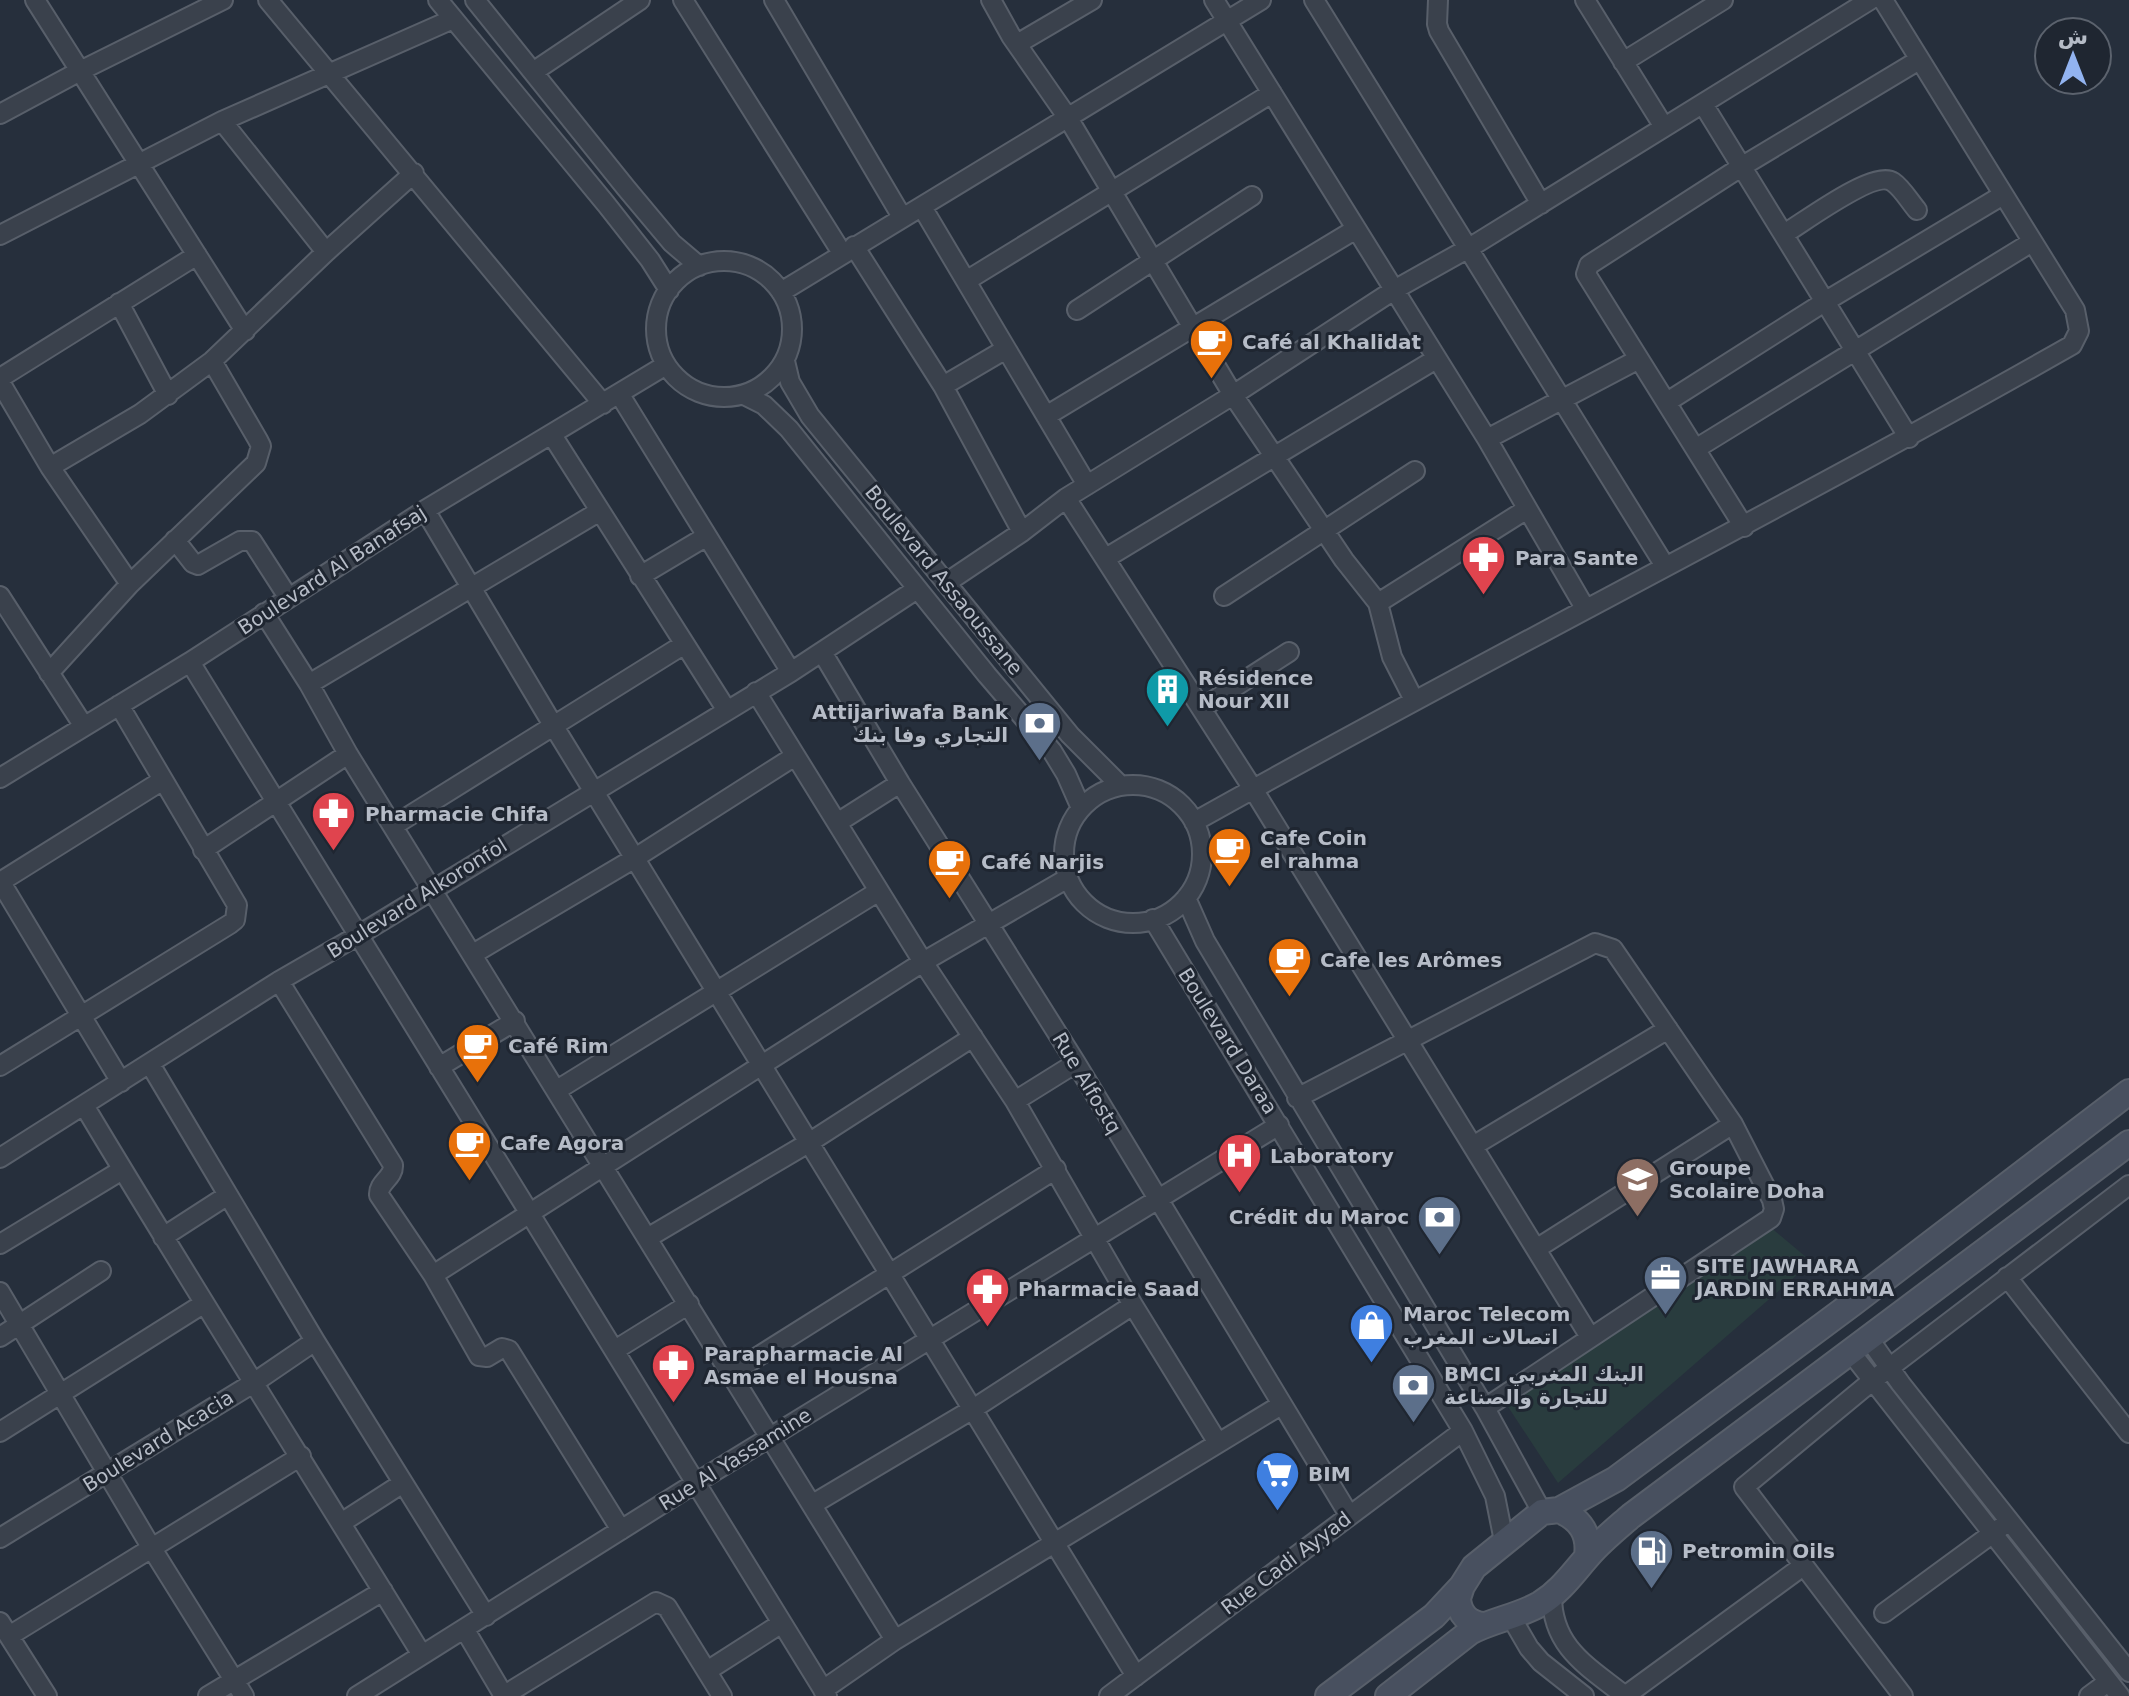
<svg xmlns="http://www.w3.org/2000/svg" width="2129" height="1696" viewBox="0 0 2129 1696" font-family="'DejaVu Sans','Noto Naskh Arabic',sans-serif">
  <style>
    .park { fill: #293c3e }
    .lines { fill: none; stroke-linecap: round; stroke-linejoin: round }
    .minor-casing { stroke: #585f6a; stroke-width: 22 }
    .secondary-casing { stroke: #585f6a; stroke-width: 28 }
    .minor { stroke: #3a414c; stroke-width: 18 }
    .secondary { stroke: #48505f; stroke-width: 24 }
    .labels { text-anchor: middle; stroke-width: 6; stroke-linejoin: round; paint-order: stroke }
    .poi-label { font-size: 20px; font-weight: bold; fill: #b6bcc7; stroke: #1f2631; text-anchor: start }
    .street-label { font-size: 20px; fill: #b6bcc7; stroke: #1f2631 }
  </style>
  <rect width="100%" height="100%" fill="#262f3c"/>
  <path class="park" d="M 1769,1226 L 1812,1262 L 1558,1483 L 1503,1399 Z"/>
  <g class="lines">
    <defs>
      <path id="minor" d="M 35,0 L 245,331
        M 268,0 L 603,404
        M 438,0 L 606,204 L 650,260 L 669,290
        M 475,0 L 626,188 L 672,243 L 699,266
        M 683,0 L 842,253
        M 774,0 L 902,217
        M 991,0 L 1011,36 L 1068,118 L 1233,395 L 1344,560 L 1378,603 L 1392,657 L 1414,700
        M 1214,0 L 1487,439 L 1585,608
        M 1314,0 L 1665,566
        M 1438,0 L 1437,24 L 1439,31 L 1541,204
        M 1585,0 L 1664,127
        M 1017,44 L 1092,0
        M 1623,62 L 1723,0
        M 533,72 L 640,0
        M 1703,104 L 1909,438
        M 0,114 L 80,71 L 223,0
        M 222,121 L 326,252
        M 922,207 L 1087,485
        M 1784,234 C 1803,223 1874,169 1893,182 C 1902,188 1910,202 1917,210
        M 0,235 L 222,121 L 453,19
        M 854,246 L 943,386 L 1022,532
        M656 329a68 68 0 1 1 136 0a68 68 0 1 1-136 0Z
        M 966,281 L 1272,93
        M 781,292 L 1261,0
        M 119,303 L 168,395
        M 1077,310 L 1252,196
        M 785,361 L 790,382 L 810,416 L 1070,735 L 1121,786
        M 0,378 L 197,255
        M 0,382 L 50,467 L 130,584
        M 943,386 L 1006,349
        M 620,395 L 791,672
        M 744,395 L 764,405 L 789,429 L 987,675 L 1052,751 L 1066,774 L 1081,808
        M 1667,402 L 1826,301 L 2003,195
        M 1046,416 L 1356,229
        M 552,435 L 726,709
        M 1487,439 L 1639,359
        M 1697,448 L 2032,242
        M 50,467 L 140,414 L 212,361 L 326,252 L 414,173
        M 1066,498 L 1253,789 L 1590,1337
        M 425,510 L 553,725 L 1136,1676
        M 1744,527 L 1586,274 L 1589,265 L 1741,167 L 1919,60
        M 175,540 L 193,563 L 198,565 L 240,541 L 252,541 L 288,597
        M 1106,558 L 1436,359
        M 640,576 L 707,536
        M 946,583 L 1022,532 L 1066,498 L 1233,395 L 1394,290 L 1469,248 L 1870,0
        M 0,596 L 83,725
        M 1224,596 L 1415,471
        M 1378,603 L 1527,509
        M 264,613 L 309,684 L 348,754 L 895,1640
        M 822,652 L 900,783 L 1076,1063 L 1349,1515
        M 190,662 L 827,1696
        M 49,673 L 130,584 L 256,463 L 261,446 L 258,440 L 212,361
        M 309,684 L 600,511
        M 756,692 L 923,962 L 1015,1101 L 1133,1305 L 1218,1443
        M 1202,708 L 1289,652
        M 0,778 L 190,662 L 425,510 L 666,365
        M1064 854a69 69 0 1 1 138 0a69 69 0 1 1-138 0Z
        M 1194,822 C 1484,659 1782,510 2072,345 L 2079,331 L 2075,310 L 1883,0
        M 837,823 L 900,783
        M 393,826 L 683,645
        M 203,850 L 348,754
        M 0,881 L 121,1082
        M 0,882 L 163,780
        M 1186,898 L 1205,941 L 1485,1408 L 1542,1512
        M 1153,919 L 1463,1431 L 1495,1496 L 1504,1541
        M 473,954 L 635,858 L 795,756
        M 279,981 L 393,1165 C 394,1178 378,1182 379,1195 L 433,1275 L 479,1356 L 487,1357 L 502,1348 L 509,1350 L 621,1530
        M 150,1064 L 315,1341 L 486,1616
        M 0,1066 L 230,924 L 235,920 L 237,905 L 119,705
        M 439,1067 L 515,1021
        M 557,1090 L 879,891
        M 1297,1098 L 1595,943 L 1613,949 L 1733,1124 L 1772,1200 L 1774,1209 L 1771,1218 L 1485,1408
        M 1015,1101 L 1076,1063
        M 85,1107 C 195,1291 310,1472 422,1655
        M 1473,1146 L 1668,1029
        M 0,1158 L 279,981 L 357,936 L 791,672 L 917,589
        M 163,1237 L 228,1195
        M 649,1237 L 810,1142 L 973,1037
        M 0,1244 L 122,1170
        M 1536,1249 L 1733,1124
        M 433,1275 L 923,962 L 1068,878
        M 2007,1277 L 2129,1433
        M 0,1292 L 151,1547 L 244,1696
        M 1867,1336 L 1901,1384 L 2129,1672
        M 0,1337 L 101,1271
        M 615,1350 L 689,1304
        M 1849,1350 L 2120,1696
        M 732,1373 L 1056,1169
        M 0,1432 L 203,1304
        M 813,1504 L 973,1409 L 1133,1305
        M 341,1523 L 403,1483
        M 0,1538 L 255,1382 L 315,1341
        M 1552,1596 C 1552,1648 1589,1667 1625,1696
        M 1884,1613 L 2000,1528
        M 1511,1617 L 1529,1648 L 1541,1662 L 1584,1696
        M 0,1622 L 47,1696
        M 465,1630 L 504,1696
        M 9,1636 L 301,1456
        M 707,1671 L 782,1623
        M 823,1690 L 895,1640 L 1281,1405
        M 208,1696 L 383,1591
        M 357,1696 L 697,1482 L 1279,1125
        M 503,1696 L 656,1602 L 667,1607 L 722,1696
        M 1109,1696 L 1463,1431
        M 1625,1696 L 1803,1566
        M 1903,1696 L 1744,1487 L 1872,1381 L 2129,1185
        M 2089,1696 L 2108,1682"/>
      <path id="secondary" d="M 1559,1510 C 1580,1519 1590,1533 1587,1556
        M 1483,1625 C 1468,1623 1459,1614 1458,1598 L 1462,1586 L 1474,1567 L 1542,1512 L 1559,1510 L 1616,1479 L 1853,1303 L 2129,1092
        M 1328,1696 L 1434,1616 L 1462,1586
        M 1388,1696 L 1470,1632 C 1492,1620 1517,1617 1540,1604 C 1561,1591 1573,1573 1589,1555 C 1601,1541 1616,1529 1631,1516 L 2129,1143"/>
    </defs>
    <use href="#minor" class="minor-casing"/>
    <use href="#secondary" class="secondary-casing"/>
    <use href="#minor" class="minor"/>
    <use href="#secondary" class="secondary"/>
  </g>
  <defs>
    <symbol id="cafe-pin" viewBox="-11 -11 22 30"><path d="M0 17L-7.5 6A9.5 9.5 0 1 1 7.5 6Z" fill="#e8710a" stroke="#1f2631"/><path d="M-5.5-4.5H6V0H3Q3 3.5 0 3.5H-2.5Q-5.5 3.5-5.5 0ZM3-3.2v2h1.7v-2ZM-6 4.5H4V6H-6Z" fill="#fff"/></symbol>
    <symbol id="pharmacy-pin" viewBox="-11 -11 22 30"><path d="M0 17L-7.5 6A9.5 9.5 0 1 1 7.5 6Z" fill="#e0444e" stroke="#1f2631"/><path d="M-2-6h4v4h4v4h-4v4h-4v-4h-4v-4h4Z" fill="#fff"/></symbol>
    <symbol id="building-pin" viewBox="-11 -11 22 30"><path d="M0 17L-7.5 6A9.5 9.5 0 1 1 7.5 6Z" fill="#0f9aa8" stroke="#1f2631"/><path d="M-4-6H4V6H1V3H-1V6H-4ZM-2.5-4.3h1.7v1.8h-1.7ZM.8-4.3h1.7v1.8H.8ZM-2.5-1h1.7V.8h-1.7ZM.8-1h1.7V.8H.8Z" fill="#fff"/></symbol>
    <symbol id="bank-pin" viewBox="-11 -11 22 30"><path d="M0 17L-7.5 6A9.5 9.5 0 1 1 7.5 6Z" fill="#5c6f8a" stroke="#1f2631"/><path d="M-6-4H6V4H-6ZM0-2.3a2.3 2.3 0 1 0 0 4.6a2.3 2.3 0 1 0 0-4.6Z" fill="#fff"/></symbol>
    <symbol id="hospital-pin" viewBox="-11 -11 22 30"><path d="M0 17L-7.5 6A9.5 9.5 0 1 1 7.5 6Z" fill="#e0444e" stroke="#1f2631"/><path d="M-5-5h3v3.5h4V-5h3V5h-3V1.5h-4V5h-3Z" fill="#fff"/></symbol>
    <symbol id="school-pin" viewBox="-11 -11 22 30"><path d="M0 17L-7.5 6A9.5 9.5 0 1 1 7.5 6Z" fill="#8d6e63" stroke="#1f2631"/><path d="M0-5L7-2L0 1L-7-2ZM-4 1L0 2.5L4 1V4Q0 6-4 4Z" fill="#fff"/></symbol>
    <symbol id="office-pin" viewBox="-11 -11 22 30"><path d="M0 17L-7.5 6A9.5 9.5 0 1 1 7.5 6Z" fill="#5c6f8a" stroke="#1f2631"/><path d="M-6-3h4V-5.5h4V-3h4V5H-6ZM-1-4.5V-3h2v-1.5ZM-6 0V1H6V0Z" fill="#fff"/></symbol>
    <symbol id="shop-pin" viewBox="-11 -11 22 30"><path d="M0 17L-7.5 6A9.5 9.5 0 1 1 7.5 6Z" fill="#3f7fe0" stroke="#1f2631"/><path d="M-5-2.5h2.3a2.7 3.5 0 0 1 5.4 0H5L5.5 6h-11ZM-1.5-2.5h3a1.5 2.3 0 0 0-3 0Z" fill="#fff"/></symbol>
    <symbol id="supermarket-pin" viewBox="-11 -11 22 30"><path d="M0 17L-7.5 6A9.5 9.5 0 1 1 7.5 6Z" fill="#3f7fe0" stroke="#1f2631"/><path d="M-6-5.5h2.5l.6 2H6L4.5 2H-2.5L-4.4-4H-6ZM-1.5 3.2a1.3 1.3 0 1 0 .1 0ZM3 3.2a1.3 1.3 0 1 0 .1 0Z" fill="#fff"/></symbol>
    <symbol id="fuel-pin" viewBox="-11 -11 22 30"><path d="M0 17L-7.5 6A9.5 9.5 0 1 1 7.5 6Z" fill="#5c6f8a" stroke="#1f2631"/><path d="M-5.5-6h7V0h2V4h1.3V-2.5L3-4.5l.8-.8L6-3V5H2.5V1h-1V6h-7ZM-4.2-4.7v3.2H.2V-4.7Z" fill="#fff"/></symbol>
  </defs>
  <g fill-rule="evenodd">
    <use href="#cafe-pin" x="1186" y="316" width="51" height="69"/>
    <use href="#pharmacy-pin" x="1458" y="532" width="51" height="69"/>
    <use href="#building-pin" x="1142" y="664" width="51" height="69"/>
    <use href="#bank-pin" x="1014" y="698" width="51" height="69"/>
    <use href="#pharmacy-pin" x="308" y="788" width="51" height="69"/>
    <use href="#cafe-pin" x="1204" y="824" width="51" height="69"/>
    <use href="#cafe-pin" x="924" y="836" width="51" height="69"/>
    <use href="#cafe-pin" x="1264" y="934" width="51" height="69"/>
    <use href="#cafe-pin" x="452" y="1020" width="51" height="69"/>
    <use href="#cafe-pin" x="444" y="1118" width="51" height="69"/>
    <use href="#hospital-pin" x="1214" y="1130" width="51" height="69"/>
    <use href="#school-pin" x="1612" y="1154" width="51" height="69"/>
    <use href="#bank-pin" x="1414" y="1192" width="51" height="69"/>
    <use href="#office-pin" x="1640" y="1252" width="51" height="69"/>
    <use href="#pharmacy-pin" x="962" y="1264" width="51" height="69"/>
    <use href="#shop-pin" x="1346" y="1300" width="51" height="69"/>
    <use href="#pharmacy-pin" x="648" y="1340" width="51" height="69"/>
    <use href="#bank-pin" x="1388" y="1360" width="51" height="69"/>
    <use href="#supermarket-pin" x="1252" y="1448" width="51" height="69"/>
    <use href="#fuel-pin" x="1626" y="1526" width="51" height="69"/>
  </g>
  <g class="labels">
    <g class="poi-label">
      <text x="1242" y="349">Café al Khalidat</text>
      <text x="1515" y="565">Para Sante</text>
      <text x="1198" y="685">Résidence<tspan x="1198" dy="23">Nour XII</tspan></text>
      <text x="1008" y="719" text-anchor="end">Attijariwafa Bank<tspan x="1008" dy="23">التجاري وفا بنك</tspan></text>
      <text x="365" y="821">Pharmacie Chifa</text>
      <text x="1260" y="845">Cafe Coin<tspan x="1260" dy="23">el rahma</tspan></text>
      <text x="981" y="869">Café Narjis</text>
      <text x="1320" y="967">Cafe les Arômes</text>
      <text x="508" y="1053">Café Rim</text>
      <text x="500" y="1150">Cafe Agora</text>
      <text x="1270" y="1163">Laboratory</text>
      <text x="1669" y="1175">Groupe<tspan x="1669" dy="23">Scolaire Doha</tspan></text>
      <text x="1409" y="1224" text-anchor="end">Crédit du Maroc</text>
      <text x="1696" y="1273">SITE JAWHARA<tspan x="1696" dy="23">JARDIN ERRAHMA</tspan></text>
      <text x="1018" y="1296">Pharmacie Saad</text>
      <text x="1403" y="1321">Maroc Telecom<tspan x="1403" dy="23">اتصالات المغرب</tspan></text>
      <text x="704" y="1361">Parapharmacie Al<tspan x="704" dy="23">Asmae el Housna</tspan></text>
      <text x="1444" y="1381">BMCI البنك المغربي<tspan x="1444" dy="23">للتجارة والصناعة</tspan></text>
      <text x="1308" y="1481">BIM</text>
      <text x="1682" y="1558">Petromin Oils</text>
    </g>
    <g class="street-label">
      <text transform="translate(332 570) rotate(-33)" y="7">Boulevard Al Banafsaj</text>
      <text transform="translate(944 580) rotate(51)" y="7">Boulevard Assaoussane</text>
      <text transform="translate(417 898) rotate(-32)" y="7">Boulevard Alkoronfol</text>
      <text transform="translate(1228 1041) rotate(58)" y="7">Boulevard Daraa</text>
      <text transform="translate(1087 1083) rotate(59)" y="7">Rue Alfostq</text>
      <text transform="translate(158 1441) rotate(-32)" y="7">Boulevard Acacia</text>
      <text transform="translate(735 1459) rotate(-32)" y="7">Rue Al Yassamine</text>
      <text transform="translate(1286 1563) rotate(-37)" y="7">Rue Cadi Ayyad</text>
    </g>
  </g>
  <g transform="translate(2073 56)"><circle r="38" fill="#1f2631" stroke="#5b626d" stroke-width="2"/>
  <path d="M0-6L14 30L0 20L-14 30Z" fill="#92b3f0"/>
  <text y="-12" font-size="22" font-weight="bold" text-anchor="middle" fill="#b6bcc7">ش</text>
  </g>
</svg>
